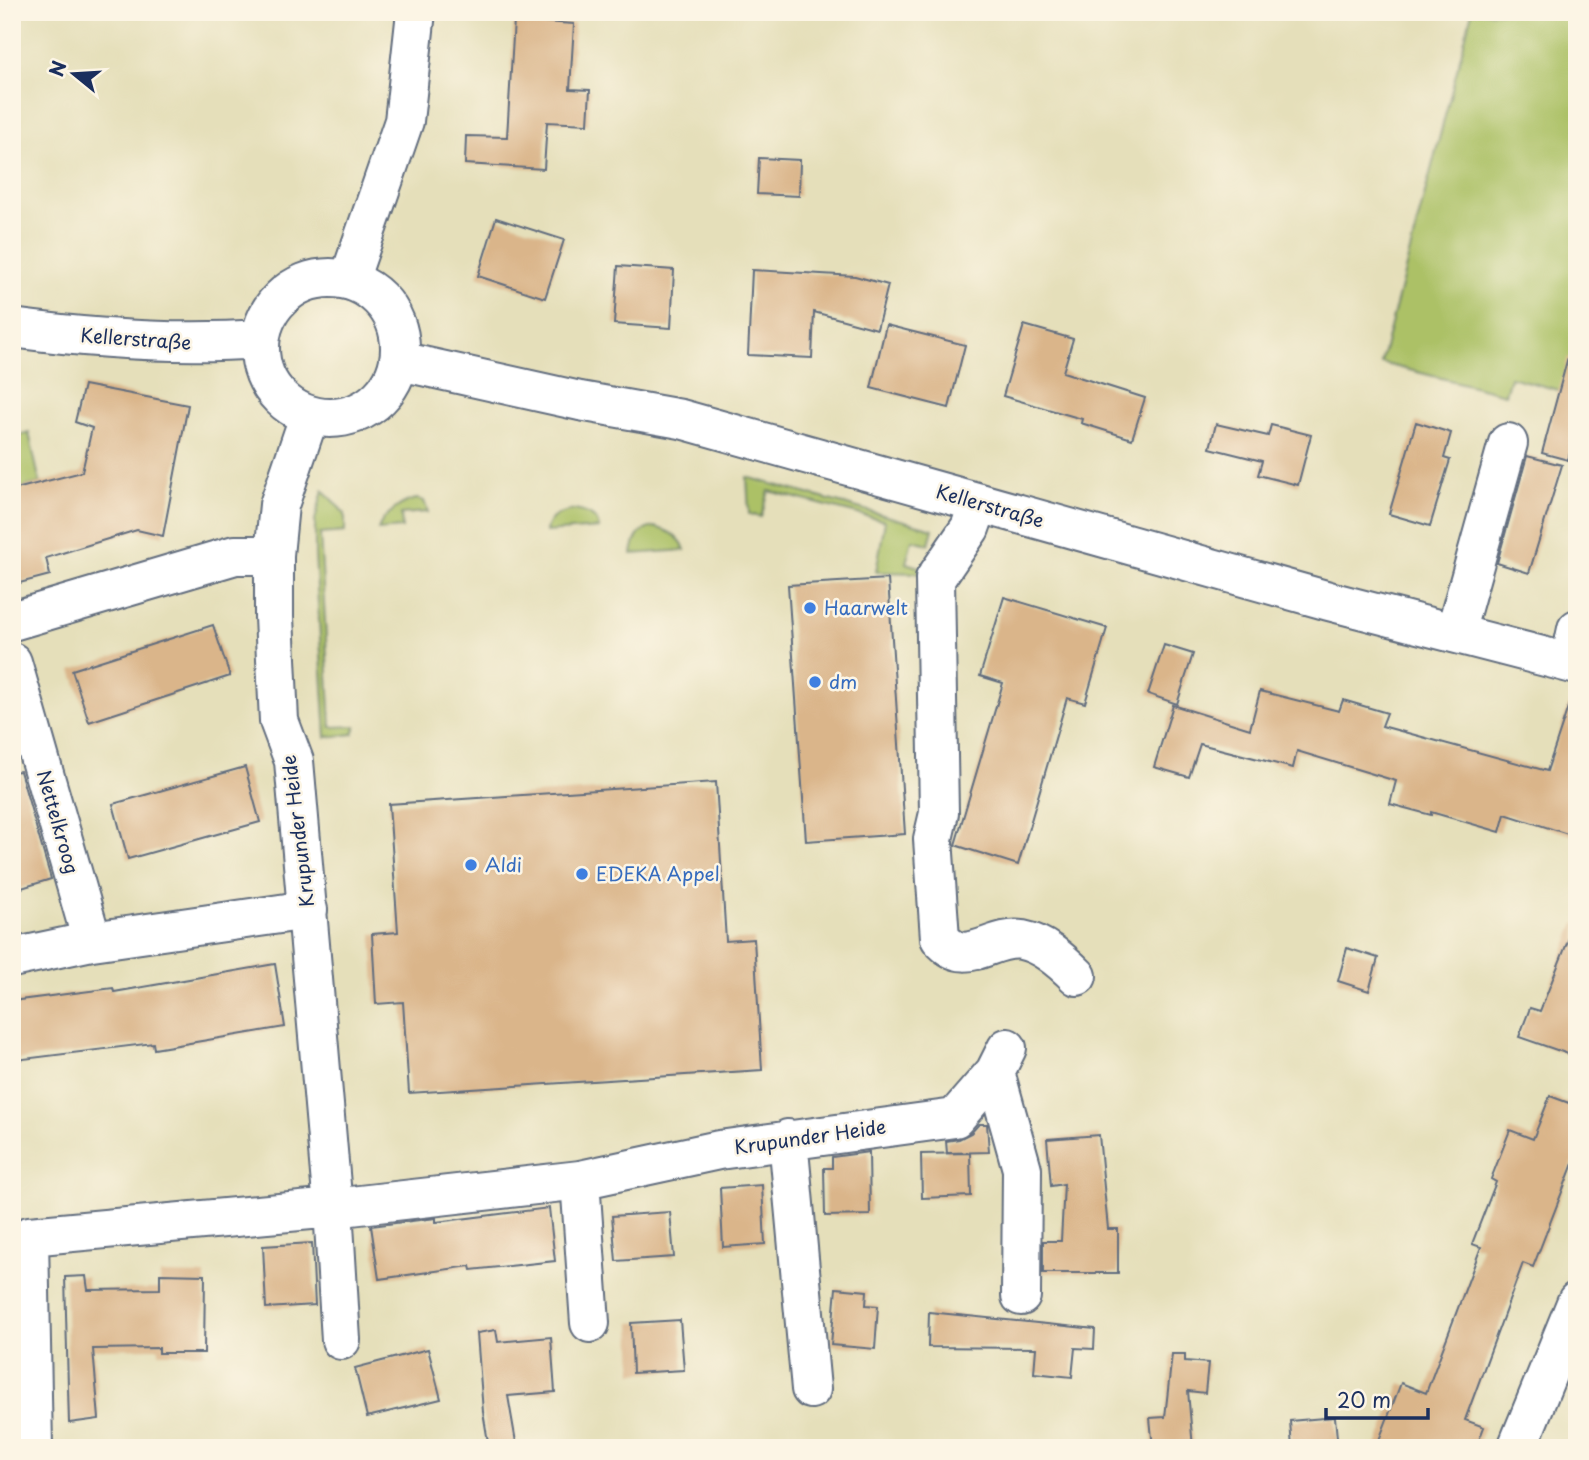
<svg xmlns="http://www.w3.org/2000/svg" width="1589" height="1460" viewBox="0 0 1589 1460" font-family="'Playpen Sans',sans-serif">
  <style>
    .green { fill: #acc166; stroke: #647862; stroke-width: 2 }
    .building { fill: #dab58a }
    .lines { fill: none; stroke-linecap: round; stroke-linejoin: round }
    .minor-casing { stroke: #626d7e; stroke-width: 42 }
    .major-casing { stroke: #626d7e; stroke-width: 42 }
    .minor { stroke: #fff; stroke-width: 38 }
    .major { stroke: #fff; stroke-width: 38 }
    .shop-dot { fill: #3f7fe0; stroke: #fcf5e5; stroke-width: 2.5 }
    .labels { text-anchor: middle; stroke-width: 5; stroke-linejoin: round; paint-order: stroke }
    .street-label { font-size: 19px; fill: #1b2f5e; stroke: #fcf5e5 }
    .shop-label { font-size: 19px; fill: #366cbe; stroke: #fcf5e5; text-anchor: start }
  </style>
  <rect width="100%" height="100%" fill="#fcf5e5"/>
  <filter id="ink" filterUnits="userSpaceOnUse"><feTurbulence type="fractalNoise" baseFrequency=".0143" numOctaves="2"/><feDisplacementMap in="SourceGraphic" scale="14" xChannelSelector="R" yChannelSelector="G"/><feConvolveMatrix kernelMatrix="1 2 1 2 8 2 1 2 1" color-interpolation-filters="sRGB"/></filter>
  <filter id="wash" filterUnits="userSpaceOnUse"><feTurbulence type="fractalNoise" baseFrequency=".00686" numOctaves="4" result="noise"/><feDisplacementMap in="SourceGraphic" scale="28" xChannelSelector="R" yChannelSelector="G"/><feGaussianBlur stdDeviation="1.57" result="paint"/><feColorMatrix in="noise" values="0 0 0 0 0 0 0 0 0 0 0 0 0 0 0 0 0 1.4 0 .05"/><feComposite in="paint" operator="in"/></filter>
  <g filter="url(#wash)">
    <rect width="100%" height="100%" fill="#e5dfba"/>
    <path class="green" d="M 1472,12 L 1577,12 L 1577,395 L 1510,377 L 1505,394 L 1381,363 Z
      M 29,433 L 40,483 L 12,490 L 12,438 Z
      M 747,477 L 933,529 L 929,544 L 912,540 L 906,563 L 922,568 L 921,573 L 876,572 L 885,521 L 769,491 L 761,517 L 749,514 Z
      M 323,490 L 345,514 L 345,532 L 320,534 L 331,727 L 356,726 L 353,734 L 326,737 L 315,554 L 315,520 Z
      M 417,499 L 424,501 L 428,512 L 401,514 L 402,528 L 378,530 C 381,516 403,501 417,499 Z
      M 575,510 C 587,513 597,515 599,528 L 546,532 C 547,516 562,512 575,510 Z
      M 654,527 C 667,530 681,536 685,550 L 632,554 C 634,539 638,530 654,527 Z"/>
    <g id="blocks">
      <path class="building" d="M 514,20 L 574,24 L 570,89 L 590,90 L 588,124 L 547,122 L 544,169 L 465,164 L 466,136 L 507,137 Z
        M 759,158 L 800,160 L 799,196 L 757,194 Z
        M 496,218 L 564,240 L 545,298 L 478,276 Z
        M 618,266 L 674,270 L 671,328 L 614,324 Z
        M 752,270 L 855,276 L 888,285 L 877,329 L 814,312 L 812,358 L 748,355 Z
        M 886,325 L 965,345 L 949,408 L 871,388 Z
        M 1024,325 L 1073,339 L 1063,372 L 1145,398 L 1132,439 L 1081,423 L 1082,419 L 1003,396 Z
        M 1568,357 L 1577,359 L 1577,428 L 1568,460 L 1542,453 Z
        M 84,385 L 188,405 L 163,536 L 137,530 L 46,558 L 50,575 L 12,585 L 12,490 L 82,472 L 92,428 L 75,422 Z
        M 1416,422 L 1451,433 L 1444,458 L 1450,460 L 1430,526 L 1389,514 Z
        M 1216,424 L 1268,436 L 1271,425 L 1311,435 L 1298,485 L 1258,475 L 1262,461 L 1210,448 Z
        M 1527,456 L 1562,465 L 1529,573 L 1497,563 Z
        M 888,579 L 905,834 L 806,841 L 788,585 Z
        M 1004,597 L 1107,628 L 1085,703 L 1067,698 L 1018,865 L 955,845 L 1003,683 L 980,676 Z
        M 213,625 L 230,676 L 89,722 L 72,670 Z
        M 1164,645 L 1193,654 L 1177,704 L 1148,694 Z
        M 1260,691 L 1339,711 L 1343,700 L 1387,713 L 1382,726 L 1547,771 L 1571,698 L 1577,699 L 1577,837 L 1505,814 L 1500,832 L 1431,812 L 1431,815 L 1390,804 L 1396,781 L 1297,751 L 1293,768 L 1200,744 L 1189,777 L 1154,767 L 1173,705 L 1250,729 Z
        M 245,767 L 260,822 L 128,859 L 113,804 Z
        M 20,771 L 51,879 L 12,891 L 12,772 Z
        M 716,782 L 726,941 L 754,939 L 762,1070 L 409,1093 L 403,1002 L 376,1004 L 372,934 L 398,932 L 389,804 Z
        M 1575,923 L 1577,923 L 1577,1057 L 1519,1037 L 1530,1008 L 1540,1011 Z
        M 1347,948 L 1378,958 L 1369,991 L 1338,981 Z
        M 275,964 L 285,1027 L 154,1049 L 153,1043 L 16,1060 L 12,1034 L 12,1001 L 113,988 L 114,992 Z
        M 1550,1096 L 1577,1106 L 1577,1153 L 1533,1267 L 1523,1263 L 1465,1420 L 1484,1427 L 1476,1448 L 1376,1448 L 1401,1383 L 1426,1393 L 1481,1247 L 1472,1244 L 1496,1182 L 1491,1179 L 1510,1130 L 1533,1139 Z
        M 979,1124 L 987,1124 L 989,1152 L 947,1153 L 946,1141 L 959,1139 L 971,1133 Z
        M 1099,1135 L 1108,1229 L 1118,1229 L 1118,1273 L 1043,1273 L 1043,1241 L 1061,1241 L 1064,1184 L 1051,1186 L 1047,1139 Z
        M 869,1152 L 870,1215 L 825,1216 L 824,1168 L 832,1168 L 832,1157 Z
        M 970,1153 L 971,1196 L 922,1198 L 921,1154 Z
        M 762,1185 L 765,1244 L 723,1247 L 720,1188 Z
        M 549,1208 L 555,1261 L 471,1270 L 470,1266 L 379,1279 L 371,1226 L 436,1218 L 436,1222 Z
        M 670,1212 L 674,1257 L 616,1261 L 612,1216 Z
        M 312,1243 L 315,1305 L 266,1308 L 263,1246 Z
        M 160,1274 L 205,1275 L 204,1353 L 159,1353 L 159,1348 L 93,1349 L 99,1419 L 69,1423 L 65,1277 L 86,1276 L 88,1290 L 160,1289 Z
        M 836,1288 L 867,1291 L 866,1305 L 878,1306 L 875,1349 L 831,1345 Z
        M 929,1312 L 1095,1329 L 1094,1349 L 1075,1348 L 1072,1377 L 1034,1373 L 1036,1348 L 928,1347 Z
        M 680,1320 L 684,1370 L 633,1373 L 631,1323 Z
        M 496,1330 L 498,1342 L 551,1337 L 555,1392 L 508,1396 L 517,1448 L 489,1448 L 483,1412 L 477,1333 Z
        M 428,1349 L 441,1399 L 367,1417 L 355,1368 Z
        M 1172,1354 L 1185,1354 L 1185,1361 L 1208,1363 L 1205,1393 L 1188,1391 L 1193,1448 L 1153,1448 L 1150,1418 L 1165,1417 Z
        M 1335,1417 L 1338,1448 L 1292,1448 L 1290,1421 Z"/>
    </g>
  </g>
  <g filter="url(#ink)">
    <use href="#blocks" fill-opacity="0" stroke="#626d7e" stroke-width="2"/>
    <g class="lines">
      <defs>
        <path id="minor" d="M 349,280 L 404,121 L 416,12
          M 979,503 L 970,528 L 935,579 L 939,813 L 933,839 L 940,938 C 966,970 991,935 1022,940 C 1043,944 1062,961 1077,976
          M 12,621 L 235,555 L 274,555
          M 1455,633 L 1508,443
          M 12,662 L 92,941 L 308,910
          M 1570,662 L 1577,629
          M 12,958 L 92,941
          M 995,1072 L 1022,1169 L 1021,1296
          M 788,1139 L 811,1389
          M 580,1180 L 590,1323
          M 341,1340 L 333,1208 L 580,1180 L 719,1150 L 955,1118 L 995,1072 L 1007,1048
          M 33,1448 L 29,1236 L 333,1208 L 294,761 L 279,721 L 274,617 L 274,555 L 279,505 L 309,417
          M 1517,1448 L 1577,1301"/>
        <path id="major" d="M260 348a70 70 0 1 1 140 0a70 70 0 1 1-140 0Z
          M 12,328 C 94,339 177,345 259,339
          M 400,361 L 580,401 L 681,419 L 1329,601 L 1577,665"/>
      </defs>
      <use href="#minor" class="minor-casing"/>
      <use href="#major" class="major-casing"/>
      <use href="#minor" class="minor"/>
      <use href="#major" class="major"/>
    </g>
  </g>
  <g class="shop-dot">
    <circle cx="810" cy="608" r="7"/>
    <circle cx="815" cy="682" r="7"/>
    <circle cx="471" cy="865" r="7"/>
    <circle cx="582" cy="874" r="7"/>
  </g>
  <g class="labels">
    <g class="street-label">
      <text transform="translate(136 339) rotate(4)" y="7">Kellerstraße</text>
      <text transform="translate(990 506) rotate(16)" y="7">Kellerstraße</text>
      <text transform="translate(58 822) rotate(74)" y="7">Nettelkroog</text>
      <text transform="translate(298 831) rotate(-97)" y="7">Krupunder Heide</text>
      <text transform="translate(810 1137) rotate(-8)" y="7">Krupunder Heide</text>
    </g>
    <g class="shop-label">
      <text x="824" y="615">Haarwelt</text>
      <text x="829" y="689">dm</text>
      <text x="485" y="872">Aldi</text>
      <text x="596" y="881">EDEKA Appel</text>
    </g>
  </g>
  <rect width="1589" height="1460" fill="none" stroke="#fcf5e5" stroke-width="42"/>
  <g transform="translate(74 74) rotate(288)" stroke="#fcf5e5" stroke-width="5" paint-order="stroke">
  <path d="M0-5L12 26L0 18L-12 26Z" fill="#1b2f5e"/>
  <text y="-10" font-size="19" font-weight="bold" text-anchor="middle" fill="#1b2f5e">N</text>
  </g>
  <path d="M1326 1408v10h102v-10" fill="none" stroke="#1b2f5e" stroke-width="3.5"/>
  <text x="1337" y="1408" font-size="21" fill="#1b2f5e" stroke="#fcf5e5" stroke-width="5" paint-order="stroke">20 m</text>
</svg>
